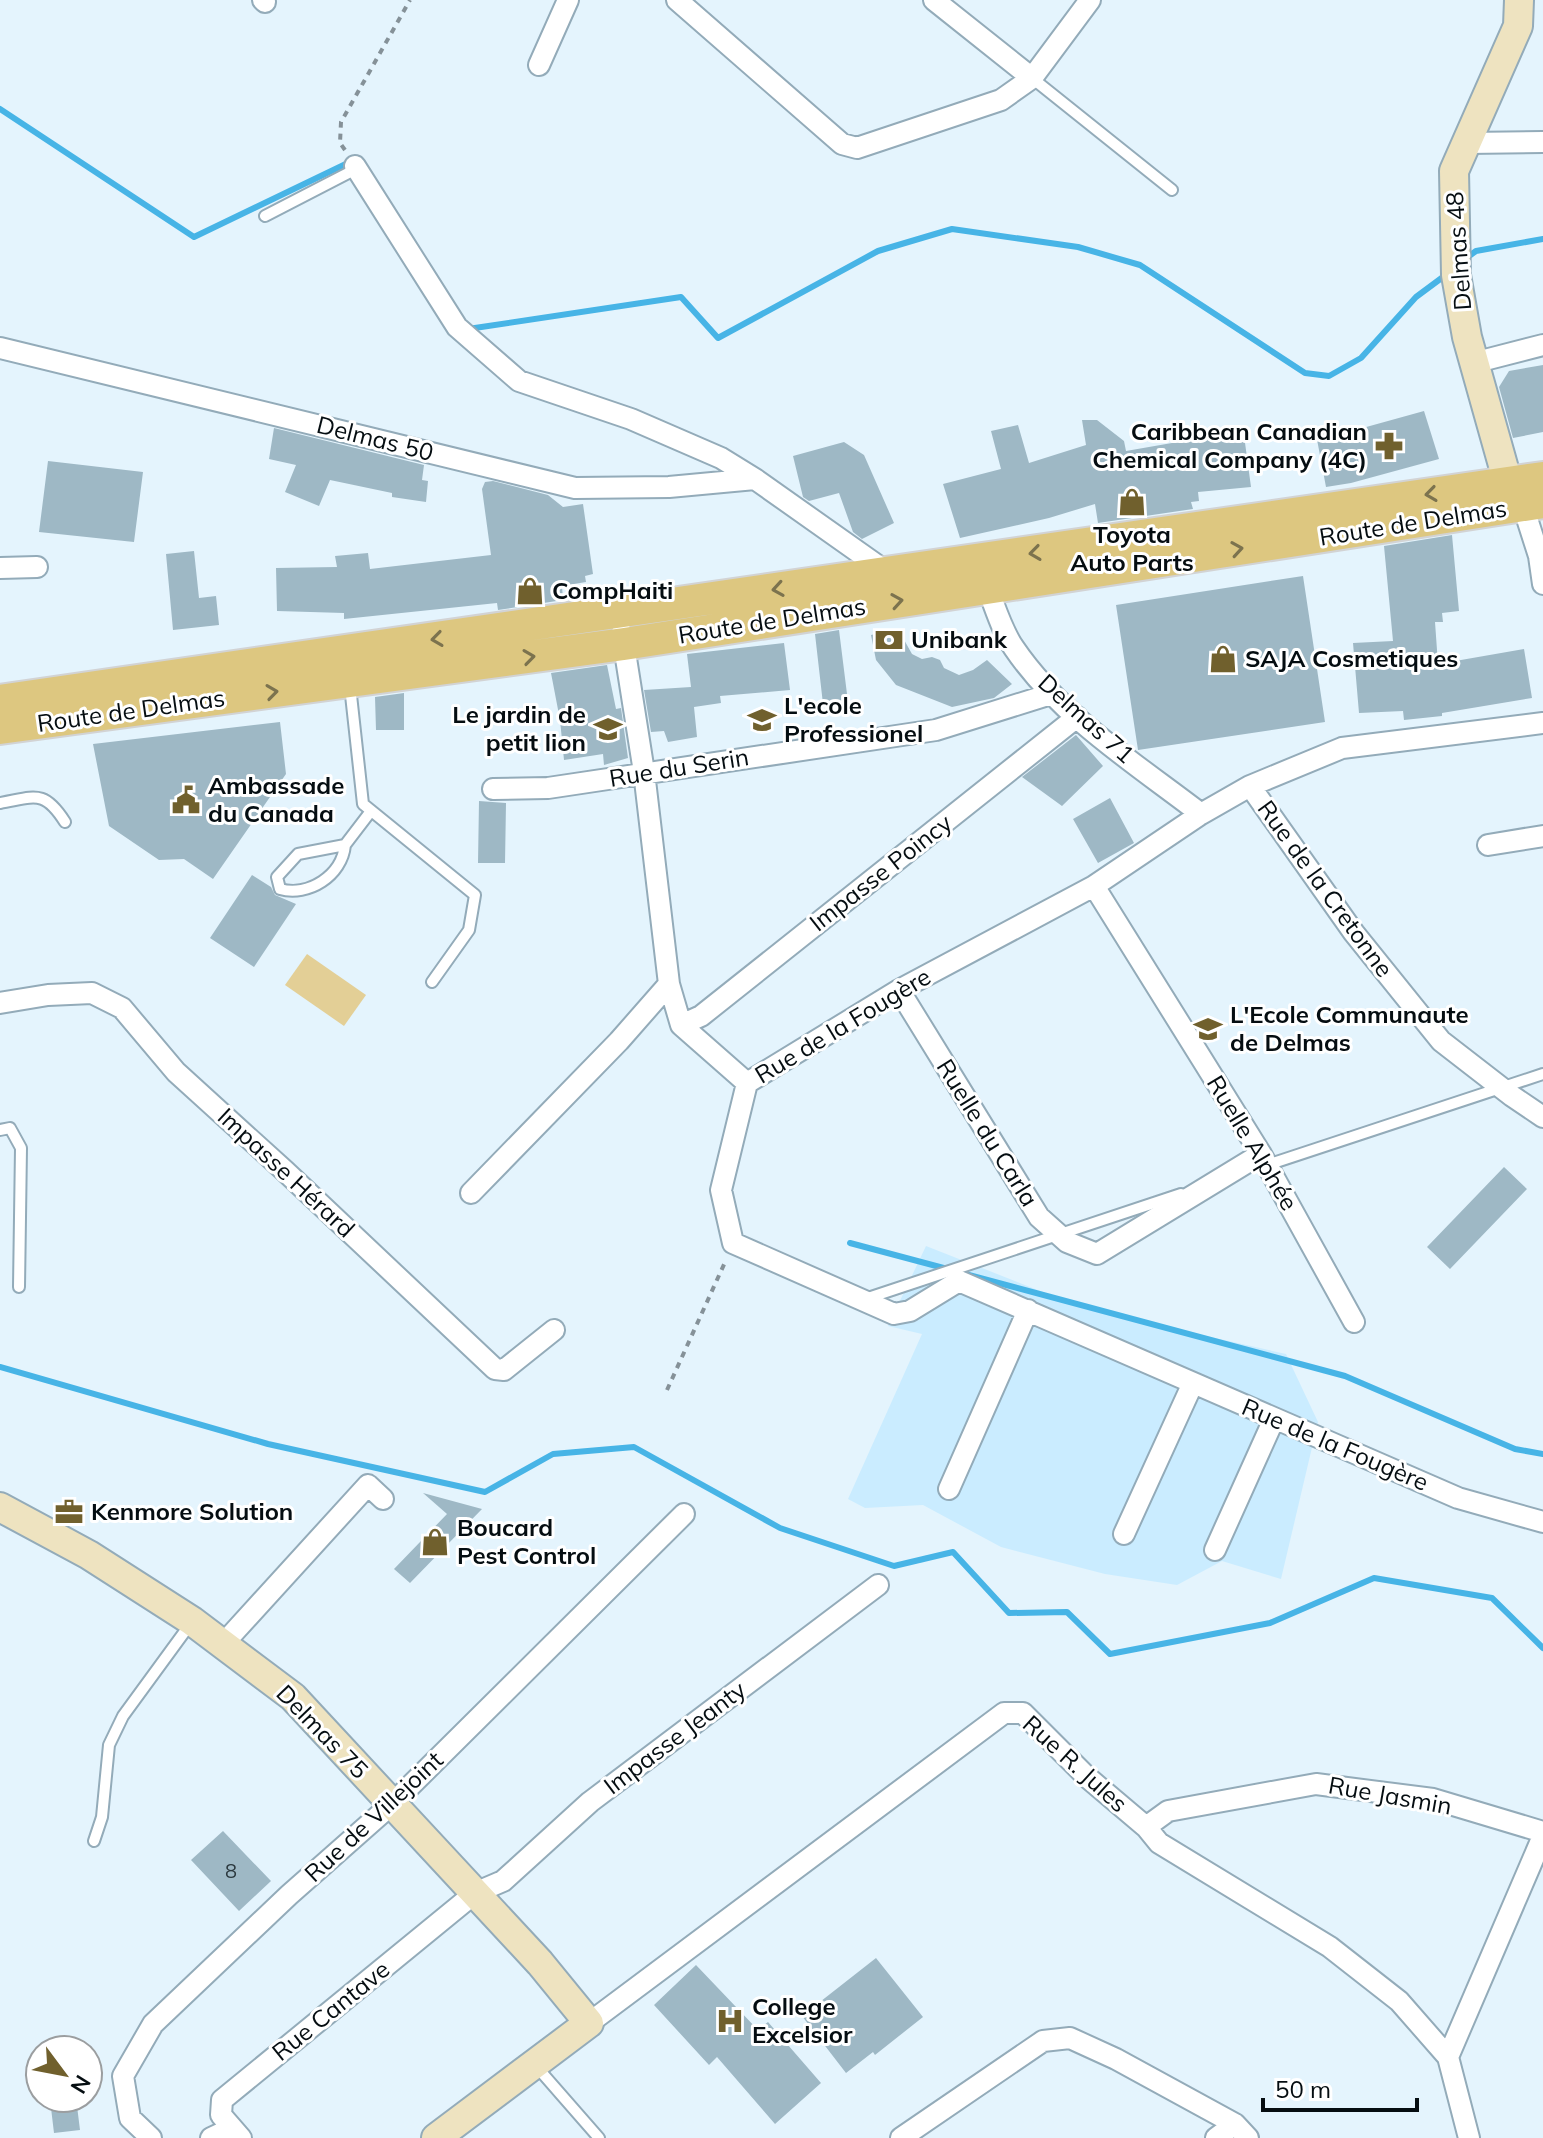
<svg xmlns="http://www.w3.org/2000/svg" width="1543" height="2138" viewBox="0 0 1543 2138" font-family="Mulish,sans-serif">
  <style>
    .built { fill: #caecff }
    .green { fill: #e3cf96 }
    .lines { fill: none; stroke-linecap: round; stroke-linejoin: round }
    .stream { stroke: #47b4e6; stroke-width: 6 }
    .building { fill: #9eb8c5 }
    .lane-casing { stroke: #93abb9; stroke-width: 14 }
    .street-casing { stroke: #93abb9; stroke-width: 24 }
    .secondary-casing { stroke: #93abb9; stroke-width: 32 }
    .primary-casing { stroke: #d2d3d4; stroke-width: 36 }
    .path { stroke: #859198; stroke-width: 4; stroke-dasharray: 6 6; stroke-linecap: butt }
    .lane { stroke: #fff; stroke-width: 10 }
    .street { stroke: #fff; stroke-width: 20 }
    .secondary { stroke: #eee3c0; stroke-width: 28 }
    .primary { stroke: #ddc780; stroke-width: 32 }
    .oneway { stroke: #7c734e }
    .labels { text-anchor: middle; stroke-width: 6; stroke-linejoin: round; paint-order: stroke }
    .number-label { font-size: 20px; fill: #2b383e }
    .street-label { font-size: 24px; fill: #050d11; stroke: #fff }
    .poi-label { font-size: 24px; font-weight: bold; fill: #050d11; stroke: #fff; text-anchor: start }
  </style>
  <rect width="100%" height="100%" fill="#e4f4fd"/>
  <path class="built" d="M 926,1246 L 1086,1309 L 1286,1354 L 1318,1422 L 1281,1579 L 1222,1561 L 1177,1585 L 1105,1574 L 1001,1547 L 923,1505 L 865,1508 L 848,1499 L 922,1334 L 888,1326 Z"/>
  <path class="green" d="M 307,954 L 366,995 L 344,1026 L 285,985 Z"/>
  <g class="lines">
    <path class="stream" d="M 0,109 L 194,237 L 352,161
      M 1465,259 L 1476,251 L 1543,239
      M 468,329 L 681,297 L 718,338 L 878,251 L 952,229 L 1078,247 L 1140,265 L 1305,373 L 1329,376 L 1361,358 L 1416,297 L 1447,274
      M 850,1243 L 951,1270
      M 965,1274 L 1345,1376 L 1515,1449 L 1543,1454
      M 0,1367 L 268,1444 L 485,1492 L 553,1454 L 634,1447 L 780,1528 L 894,1566 L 953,1552 L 1009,1613 L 1067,1612 L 1110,1654 L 1270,1623 L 1374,1578 L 1492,1598 L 1543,1648"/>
  </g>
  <path class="building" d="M 1543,365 L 1543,432 L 1513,438 L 1499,387 L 1509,371 Z
    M 1424,411 L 1439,459 L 1351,483 L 1326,487 L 1315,429 L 1339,426 L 1341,434 Z
    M 1082,420 L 1097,420 L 1124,441 L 1126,451 L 1212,436 L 1212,431 L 1243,428 L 1251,487 L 1198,492 L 1199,501 L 1191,502 L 1193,509 L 1098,523 L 1095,504 L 1049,518 L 960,538 L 943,484 L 1001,469 L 991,431 L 1018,425 L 1029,463 L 1086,445 Z
    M 274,428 L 424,465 L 422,480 L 428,481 L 426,502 L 392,497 L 392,493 L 330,480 L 319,506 L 285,492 L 296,465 L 269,459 Z
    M 844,442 L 864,455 L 894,523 L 862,539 L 853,532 L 839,493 L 809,501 L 803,497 L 793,456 Z
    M 48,461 L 143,472 L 134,542 L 39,532 Z
    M 493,481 L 548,495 L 563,507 L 583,504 L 593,574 L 585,576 L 586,582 L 562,586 L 563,600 L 498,610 L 497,603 L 344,619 L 344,613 L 277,611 L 276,568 L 337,567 L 335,556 L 368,553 L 370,569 L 491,555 L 482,489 L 485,482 Z
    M 1452,535 L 1459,611 L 1442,613 L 1443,622 L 1435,622 L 1438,664 L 1524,649 L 1532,698 L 1442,713 L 1442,716 L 1404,720 L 1403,711 L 1359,713 L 1353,643 L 1393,641 L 1384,546 Z
    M 194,551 L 199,598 L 216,596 L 219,625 L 173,630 L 166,554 Z
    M 1303,576 L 1325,722 L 1138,750 L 1116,605 Z
    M 898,629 L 912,654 L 922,659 L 932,657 L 940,660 L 944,668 L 959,675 L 973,670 L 987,660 L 1012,684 L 994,698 L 952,707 L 896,685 L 876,660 L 871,635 Z
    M 839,630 L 848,702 L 823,704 L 815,634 Z
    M 784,643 L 790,690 L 720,696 L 721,703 L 694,707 L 697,737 L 668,742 L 664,731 L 651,732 L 644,690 L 691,687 L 687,654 Z
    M 607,665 L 616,709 L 621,708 L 628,758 L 604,765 L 603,754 L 564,760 L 560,720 L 551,673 Z
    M 404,693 L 404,730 L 376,730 L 375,697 Z
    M 280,722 L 286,774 L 213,879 L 184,859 L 159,860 L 109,826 L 93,744 Z
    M 1076,735 L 1103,766 L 1062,806 L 1022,777 Z
    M 1110,798 L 1134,843 L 1098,863 L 1073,819 Z
    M 479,801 L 506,803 L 505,863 L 478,863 Z
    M 252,875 L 271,887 L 275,895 L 296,904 L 254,967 L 210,938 Z
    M 1504,1167 L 1527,1189 L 1450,1269 L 1427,1247 Z
    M 423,1493 L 482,1509 L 410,1583 L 394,1569 L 447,1514 Z
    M 223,1831 L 271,1881 L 239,1911 L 191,1860 Z
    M 876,1958 L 923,2017 L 875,2055 L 873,2052 L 846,2073 L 802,2016 Z
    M 696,1965 L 758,2030 L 768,2022 L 821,2083 L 775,2124 L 717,2057 L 709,2065 L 654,2005 Z
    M 77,2106 L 80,2130 L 54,2133 L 51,2108 Z"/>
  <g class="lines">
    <defs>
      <path id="lane" d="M 1032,78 L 1172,190
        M 265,216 L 356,169
        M 350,686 L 363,804 L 475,895 L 469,930 L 432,982
        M 0,803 C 35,797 44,789 65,822
        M 345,845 C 342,876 308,897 280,889 L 277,877 L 298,854 L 345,845 L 371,811
        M 0,1130 L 10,1128 L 21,1148 L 19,1287
        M 1264,1166 L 1543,1074
        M 865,1299 L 1181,1194
        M 94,1841 L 102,1817 L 109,1745 L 123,1716 L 191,1623
        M 536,2066 L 599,2138"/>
      <path id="street" d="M 263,0 L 265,2
        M 677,0 L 842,144 L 857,148 L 1001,100 L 1032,78 L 1090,0
        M 934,0 L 1032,78
        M 539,65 L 568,0
        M 1467,143 L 1543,142
        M 355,166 L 457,327 L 519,381 L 631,419 L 721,458 L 755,479
        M 0,348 L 575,488 L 669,487 L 755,479 L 888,573
        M 1473,363 L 1543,345
        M 1523,506 L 1539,556 L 1543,584
        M 0,568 L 37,567
        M 984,580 C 994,602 1000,628 1014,648 C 1060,716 1136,764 1201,814
        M 622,633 L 644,772 L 669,984 L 681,1025 L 747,1083
        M 1543,723 L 1342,748 L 1250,786 L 1201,814 L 1094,886 L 899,990 L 747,1083 L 721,1190 L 733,1243 L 894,1314 L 910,1311 L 959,1281 L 1458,1498 L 1543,1522
        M 1250,786 L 1354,933 L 1441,1041 L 1512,1096 L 1543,1117
        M 493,789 L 548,788 L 936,730 L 1051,694
        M 1488,845 L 1543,836
        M 1094,886 L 1261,1154 L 1354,1322
        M 899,990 L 1039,1217 L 1067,1242 L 1097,1254 L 1261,1154
        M 0,1003 L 48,995 L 92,993 L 122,1008 L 176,1072 L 285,1171 L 495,1369 L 504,1370 L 554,1330
        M 681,1025 L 701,1016 L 1077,717
        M 471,1193 L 619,1041 L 669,984
        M 949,1489 L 1028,1310
        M 1124,1534 L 1193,1383
        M 1215,1550 L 1274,1419
        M 224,1643 L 368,1485 L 383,1499
        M 1146,1827 L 1168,1811 L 1316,1784 L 1433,1799 L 1543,1832
        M 589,2023 L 1004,1713 L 1023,1713 L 1087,1777 L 1146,1827 L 1159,1843 L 1330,1947 L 1399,2001 L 1448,2057 L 1469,2138
        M 1448,2057 L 1543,1836
        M 151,2138 L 130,2118 L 123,2076 L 153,2024 L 289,1895 L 392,1804 L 684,1514
        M 211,2138 L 230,2129
        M 241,2138 L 221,2115 L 222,2100 L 475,1893 L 503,1881 L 590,1802 L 878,1585
        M 901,2138 L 1043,2041 L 1070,2038 L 1116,2059 L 1235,2124 L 1248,2138
        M 1216,2138 L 1235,2124"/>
      <path id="secondary" d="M 1519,0 L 1518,26 L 1454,171 L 1456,275 L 1467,337 L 1508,483 L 1519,499
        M 0,1507 L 89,1555 L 192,1621 L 293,1697 L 540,1963 L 589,2023 L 436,2138"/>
      <path id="primary" d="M 0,701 L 1543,478
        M 0,728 L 624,644 L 1543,502"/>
    </defs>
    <use href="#lane" class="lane-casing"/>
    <use href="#street" class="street-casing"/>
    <use href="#secondary" class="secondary-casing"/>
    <use href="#primary" class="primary-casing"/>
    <path class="path" d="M 345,150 L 340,143 L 341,122 L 410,0
      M 667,1390 L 726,1260"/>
    <use href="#lane" class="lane"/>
    <use href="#street" class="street"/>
    <use href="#secondary" class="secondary"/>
    <use href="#primary" class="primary"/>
  </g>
  <defs><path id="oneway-chevron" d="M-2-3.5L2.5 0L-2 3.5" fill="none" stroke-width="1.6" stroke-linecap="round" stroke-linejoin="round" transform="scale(2)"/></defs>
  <g class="oneway">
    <use href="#oneway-chevron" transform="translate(1431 494) rotate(172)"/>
    <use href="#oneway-chevron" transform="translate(1237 549) rotate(-9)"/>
    <use href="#oneway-chevron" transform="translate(1035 553) rotate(172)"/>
    <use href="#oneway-chevron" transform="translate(778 589) rotate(171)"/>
    <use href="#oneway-chevron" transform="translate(897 601) rotate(-9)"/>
    <use href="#oneway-chevron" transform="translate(437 639) rotate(172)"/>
    <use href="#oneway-chevron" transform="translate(529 657) rotate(-8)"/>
    <use href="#oneway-chevron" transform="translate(272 692) rotate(-8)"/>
  </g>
  <defs>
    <symbol id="pharmacy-bare" viewBox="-9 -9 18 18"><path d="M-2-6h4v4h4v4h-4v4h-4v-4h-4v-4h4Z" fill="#70602d" stroke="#fff" stroke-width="2.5" paint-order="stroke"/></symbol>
    <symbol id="shop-bare" viewBox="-9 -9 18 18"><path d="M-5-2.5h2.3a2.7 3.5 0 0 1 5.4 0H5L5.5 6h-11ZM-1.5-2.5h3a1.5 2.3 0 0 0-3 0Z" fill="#70602d" stroke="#fff" stroke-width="2.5" paint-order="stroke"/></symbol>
    <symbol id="bank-bare" viewBox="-9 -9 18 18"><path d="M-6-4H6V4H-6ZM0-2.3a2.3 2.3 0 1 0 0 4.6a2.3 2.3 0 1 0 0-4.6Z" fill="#70602d" stroke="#fff" stroke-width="2.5" paint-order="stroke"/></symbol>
    <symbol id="school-bare" viewBox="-9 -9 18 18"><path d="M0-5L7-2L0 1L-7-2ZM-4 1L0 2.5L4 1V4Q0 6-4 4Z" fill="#70602d" stroke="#fff" stroke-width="2.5" paint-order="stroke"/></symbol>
    <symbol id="civic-bare" viewBox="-9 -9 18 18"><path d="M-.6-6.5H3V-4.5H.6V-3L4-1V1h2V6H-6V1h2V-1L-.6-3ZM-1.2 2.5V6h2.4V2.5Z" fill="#70602d" stroke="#fff" stroke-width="2.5" paint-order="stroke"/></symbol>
    <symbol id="office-bare" viewBox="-9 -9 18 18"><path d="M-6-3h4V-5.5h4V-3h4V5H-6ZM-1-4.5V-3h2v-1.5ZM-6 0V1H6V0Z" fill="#70602d" stroke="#fff" stroke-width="2.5" paint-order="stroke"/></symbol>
    <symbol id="hospital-bare" viewBox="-9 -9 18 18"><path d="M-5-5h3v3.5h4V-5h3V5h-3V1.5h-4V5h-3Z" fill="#70602d" stroke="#fff" stroke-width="2.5" paint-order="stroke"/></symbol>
  </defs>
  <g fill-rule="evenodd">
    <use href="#pharmacy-bare" x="1369" y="426" width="40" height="40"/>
    <use href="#shop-bare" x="1112" y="482" width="40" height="40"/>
    <use href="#shop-bare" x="510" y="571" width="40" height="40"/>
    <use href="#bank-bare" x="869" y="620" width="40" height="40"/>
    <use href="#shop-bare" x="1203" y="639" width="40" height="40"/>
    <use href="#school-bare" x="742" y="700" width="40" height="40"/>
    <use href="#school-bare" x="588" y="709" width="40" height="40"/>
    <use href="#civic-bare" x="166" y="780" width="40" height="40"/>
    <use href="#school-bare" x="1188" y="1009" width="40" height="40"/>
    <use href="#office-bare" x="49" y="1492" width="40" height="40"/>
    <use href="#shop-bare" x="415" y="1522" width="40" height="40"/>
    <use href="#hospital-bare" x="710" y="2001" width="40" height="40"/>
  </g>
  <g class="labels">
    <g class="number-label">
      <text x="231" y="1878">8</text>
    </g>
    <g class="street-label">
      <text transform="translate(1459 251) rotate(-94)" y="8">Delmas 48</text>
      <text transform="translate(375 439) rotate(14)" y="8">Delmas 50</text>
      <text transform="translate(1413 523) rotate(-9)" y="8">Route de Delmas</text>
      <text transform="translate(772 621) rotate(-9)" y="8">Route de Delmas</text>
      <text transform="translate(131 711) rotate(-8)" y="8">Route de Delmas</text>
      <text transform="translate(1086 719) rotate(42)" y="8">Delmas 71</text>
      <text transform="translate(679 768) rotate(-9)" y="8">Rue du Serin</text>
      <text transform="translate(881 873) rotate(-38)" y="8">Impasse Poincy</text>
      <text transform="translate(1325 889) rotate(54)" y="8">Rue de la Cretonne</text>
      <text transform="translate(843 1026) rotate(-31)" y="8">Rue de la Fougère</text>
      <text transform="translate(987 1133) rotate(58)" y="8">Ruelle du Carla</text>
      <text transform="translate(1252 1143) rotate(59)" y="8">Ruelle Alphée</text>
      <text transform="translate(286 1173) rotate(43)" y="8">Impasse Hérard</text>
      <text transform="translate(1335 1445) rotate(23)" y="8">Rue de la Fougère</text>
      <text transform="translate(322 1732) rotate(46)" y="8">Delmas 75</text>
      <text transform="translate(675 1738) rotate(-37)" y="8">Impasse Jeanty</text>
      <text transform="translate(1075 1764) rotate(42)" y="8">Rue R. Jules</text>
      <text transform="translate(1390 1796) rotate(10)" y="8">Rue Jasmin</text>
      <text transform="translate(374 1817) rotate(-43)" y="8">Rue de Villejoint</text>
      <text transform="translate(331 2011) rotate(-39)" y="8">Rue Cantave</text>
    </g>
    <g class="poi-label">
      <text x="1367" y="440" text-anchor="end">Caribbean Canadian<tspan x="1367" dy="28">Chemical Company (4C)</tspan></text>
      <text x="1132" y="543" text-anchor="middle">Toyota<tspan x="1132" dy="28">Auto Parts</tspan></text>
      <text x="552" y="599">CompHaiti</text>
      <text x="911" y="648">Unibank</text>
      <text x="1245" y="667">SAJA Cosmetiques</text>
      <text x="784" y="714">L'ecole<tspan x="784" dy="28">Professionel</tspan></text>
      <text x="586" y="723" text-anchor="end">Le jardin de<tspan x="586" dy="28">petit lion</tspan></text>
      <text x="208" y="794">Ambassade<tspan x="208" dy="28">du Canada</tspan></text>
      <text x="1230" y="1023">L'Ecole Communaute<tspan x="1230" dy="28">de Delmas</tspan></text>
      <text x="91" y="1520">Kenmore Solution</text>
      <text x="457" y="1536">Boucard<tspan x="457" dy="28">Pest Control</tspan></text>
      <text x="752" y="2015">College<tspan x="752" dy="28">Excelsior</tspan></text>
    </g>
  </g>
  <g transform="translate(64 2074) rotate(122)"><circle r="38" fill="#ffffff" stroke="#9b9ea0" stroke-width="2"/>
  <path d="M0-6L14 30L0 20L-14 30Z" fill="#70602d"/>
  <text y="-12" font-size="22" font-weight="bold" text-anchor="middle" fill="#050d11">N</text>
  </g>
  <path d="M1263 2098v12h154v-12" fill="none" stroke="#050d11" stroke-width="4"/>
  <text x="1275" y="2098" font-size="24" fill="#050d11" stroke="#ffffff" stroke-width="6" paint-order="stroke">50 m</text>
</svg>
